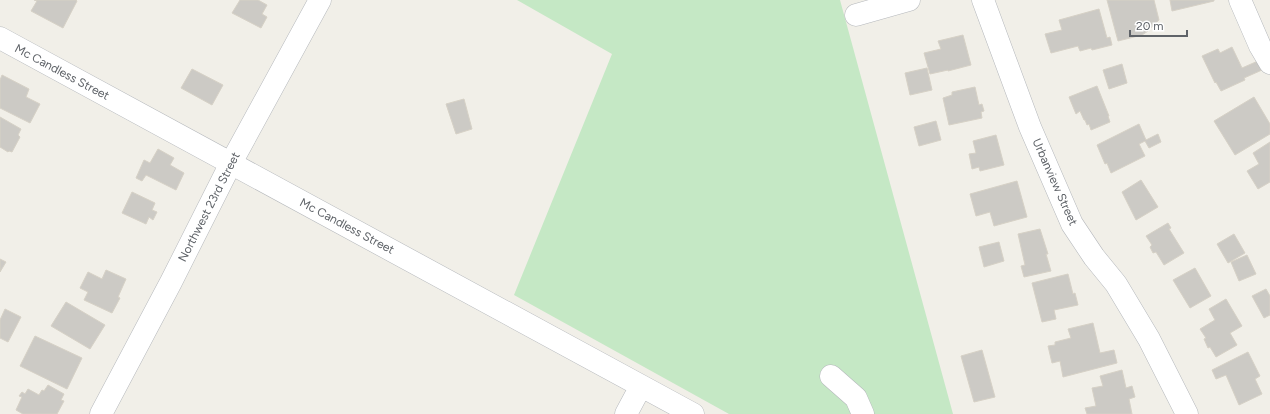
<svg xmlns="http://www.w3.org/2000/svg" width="1270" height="414" viewBox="0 0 1270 414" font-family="Figtree,sans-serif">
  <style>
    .park { fill: #c5e8c5 }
    .building { fill: #cccac5; stroke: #d6d1c6 }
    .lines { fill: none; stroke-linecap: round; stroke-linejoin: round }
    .minor-casing { stroke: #b5b8bc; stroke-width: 23 }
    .minor { stroke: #fff; stroke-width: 22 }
    .labels { text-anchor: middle; stroke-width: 4; stroke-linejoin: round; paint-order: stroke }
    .street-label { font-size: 12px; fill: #5f6368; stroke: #fff }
  </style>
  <rect width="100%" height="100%" fill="#f1efe8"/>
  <path class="park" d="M 517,0 L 840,0 L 953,414 L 729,414 L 514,295 L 612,54 Z"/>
  <path class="building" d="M 34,0 L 76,0 L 77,1 L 63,28 L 31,11 L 37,1 Z
    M 240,0 L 258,0 L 267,5 L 262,14 L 267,17 L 261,28 L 232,13 Z
    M 1107,0 L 1154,0 L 1159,20 L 1148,31 L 1142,35 L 1118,41 Z
    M 1170,0 L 1214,0 L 1214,1 L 1172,11 Z
    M 1099,9 L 1107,38 L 1110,37 L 1112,45 L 1092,50 L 1091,48 L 1080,51 L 1078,46 L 1051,53 L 1045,34 L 1062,30 L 1059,20 Z
    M 963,35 L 971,65 L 948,71 L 948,70 L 930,74 L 924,53 L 941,49 L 938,41 Z
    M 1232,47 L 1242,68 L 1258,61 L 1262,70 L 1244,78 L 1245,80 L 1221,91 L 1216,82 L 1215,83 L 1202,56 L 1218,49 L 1220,53 Z
    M 1122,64 L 1127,83 L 1109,89 L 1103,70 Z
    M 927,68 L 932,90 L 910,95 L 905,73 Z
    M 192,69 L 223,85 L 212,105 L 181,88 Z
    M 2,75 L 29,89 L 26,97 L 40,104 L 30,123 L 0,108 L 0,80 Z
    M 1097,86 L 1109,116 L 1108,116 L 1110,122 L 1091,130 L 1089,124 L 1087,125 L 1085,120 L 1084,120 L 1080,111 L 1076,114 L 1069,97 Z
    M 975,87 L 979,105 L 982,104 L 984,111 L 981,112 L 982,118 L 949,125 L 943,98 L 952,95 L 952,92 Z
    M 1254,97 L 1270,124 L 1270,134 L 1235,155 L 1214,121 Z
    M 464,99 L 472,129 L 456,134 L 446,104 Z
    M 0,117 L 21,129 L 18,135 L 20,137 L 12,152 L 9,151 L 8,152 L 0,147 Z
    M 936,121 L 941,140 L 919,146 L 914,127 Z
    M 1139,124 L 1146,140 L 1158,134 L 1161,142 L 1149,148 L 1145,141 L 1139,144 L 1145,156 L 1111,173 L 1107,163 L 1105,164 L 1097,145 Z
    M 996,135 L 1004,165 L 980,171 L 979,167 L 972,169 L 969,154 L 976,153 L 973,141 Z
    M 1270,142 L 1270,182 L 1258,189 L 1247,171 L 1259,164 L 1253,153 Z
    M 158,149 L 174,158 L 170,165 L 184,173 L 176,190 L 146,175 L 142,181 L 136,178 L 144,160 L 150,163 Z
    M 1141,180 L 1158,207 L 1136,220 L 1122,192 Z
    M 1017,181 L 1027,217 L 994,226 L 990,212 L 976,216 L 970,194 Z
    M 132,192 L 155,203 L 152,210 L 157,212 L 153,220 L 149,217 L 146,224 L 122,213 Z
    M 1168,223 L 1171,228 L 1169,229 L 1184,253 L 1164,265 L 1156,252 L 1153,253 L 1150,247 L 1152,245 L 1146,236 Z
    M 1040,229 L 1048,254 L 1046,254 L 1051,271 L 1024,277 L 1021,266 L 1025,265 L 1018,234 Z
    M 1234,234 L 1245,253 L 1228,263 L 1217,244 Z
    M 999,242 L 1004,261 L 984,267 L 979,247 Z
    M 1247,255 L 1256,274 L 1239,281 L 1231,262 Z
    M 0,259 L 6,262 L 0,272 Z
    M 1195,268 L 1211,296 L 1190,308 L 1173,280 Z
    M 106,270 L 126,279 L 118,297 L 120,298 L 112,313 L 84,300 L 88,292 L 80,288 L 88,272 L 102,279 Z
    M 1068,274 L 1073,294 L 1075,293 L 1078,305 L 1054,310 L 1056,319 L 1042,322 L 1032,283 Z
    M 1266,289 L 1270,296 L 1270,315 L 1264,318 L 1252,296 Z
    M 1226,299 L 1242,326 L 1230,333 L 1237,345 L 1216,357 L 1210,347 L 1208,348 L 1204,339 L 1206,338 L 1200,329 L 1215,320 L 1209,309 Z
    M 66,302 L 105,325 L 90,349 L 51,326 Z
    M 5,309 L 21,317 L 8,342 L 0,338 L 0,320 Z
    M 1093,323 L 1100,353 L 1114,350 L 1117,363 L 1063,377 L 1060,361 L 1052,363 L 1048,346 L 1055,345 L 1055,342 L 1071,338 L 1068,329 Z
    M 35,336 L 82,358 L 67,389 L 20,366 Z
    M 982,350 L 995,397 L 974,402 L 961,356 Z
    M 1248,352 L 1260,376 L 1255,379 L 1262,394 L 1239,405 L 1226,375 L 1216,379 L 1212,370 Z
    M 1122,370 L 1126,388 L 1132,386 L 1135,397 L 1129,399 L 1132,414 L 1087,414 L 1085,408 L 1096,406 L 1092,388 L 1103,386 L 1100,376 Z
    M 48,385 L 64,394 L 61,400 L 64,401 L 57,414 L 23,414 L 16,410 L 22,397 L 19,396 L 22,392 L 25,394 L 28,389 L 39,395 L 42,390 L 44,391 Z"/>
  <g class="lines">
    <defs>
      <path id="minor" d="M 983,0 L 1030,127 L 1072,224 L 1094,257 L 1116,284 L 1149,339 L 1187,414
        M 1240,0 L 1260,46 L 1270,63
        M 856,15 L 909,0
        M 0,38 L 693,414
        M 831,376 L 856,398 L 863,414
        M 101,414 L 171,282 L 231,163 L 320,0
        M 626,414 L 641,386"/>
    </defs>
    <use href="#minor" class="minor-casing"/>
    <use href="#minor" class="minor"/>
  </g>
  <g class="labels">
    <g class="street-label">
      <text transform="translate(62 72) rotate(28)" y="4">Mc Candless Street</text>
      <text transform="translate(1055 182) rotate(66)" y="4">Urbanview Street</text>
      <text transform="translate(209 207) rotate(-63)" y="4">Northwest 23rd Street</text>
      <text transform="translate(347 226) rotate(28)" y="4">Mc Candless Street</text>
    </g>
  </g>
  <path d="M1130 30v6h57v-6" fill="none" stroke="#5f6368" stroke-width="2"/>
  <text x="1136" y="30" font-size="12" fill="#5f6368" stroke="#ffffff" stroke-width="3" paint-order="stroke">20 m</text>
</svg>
